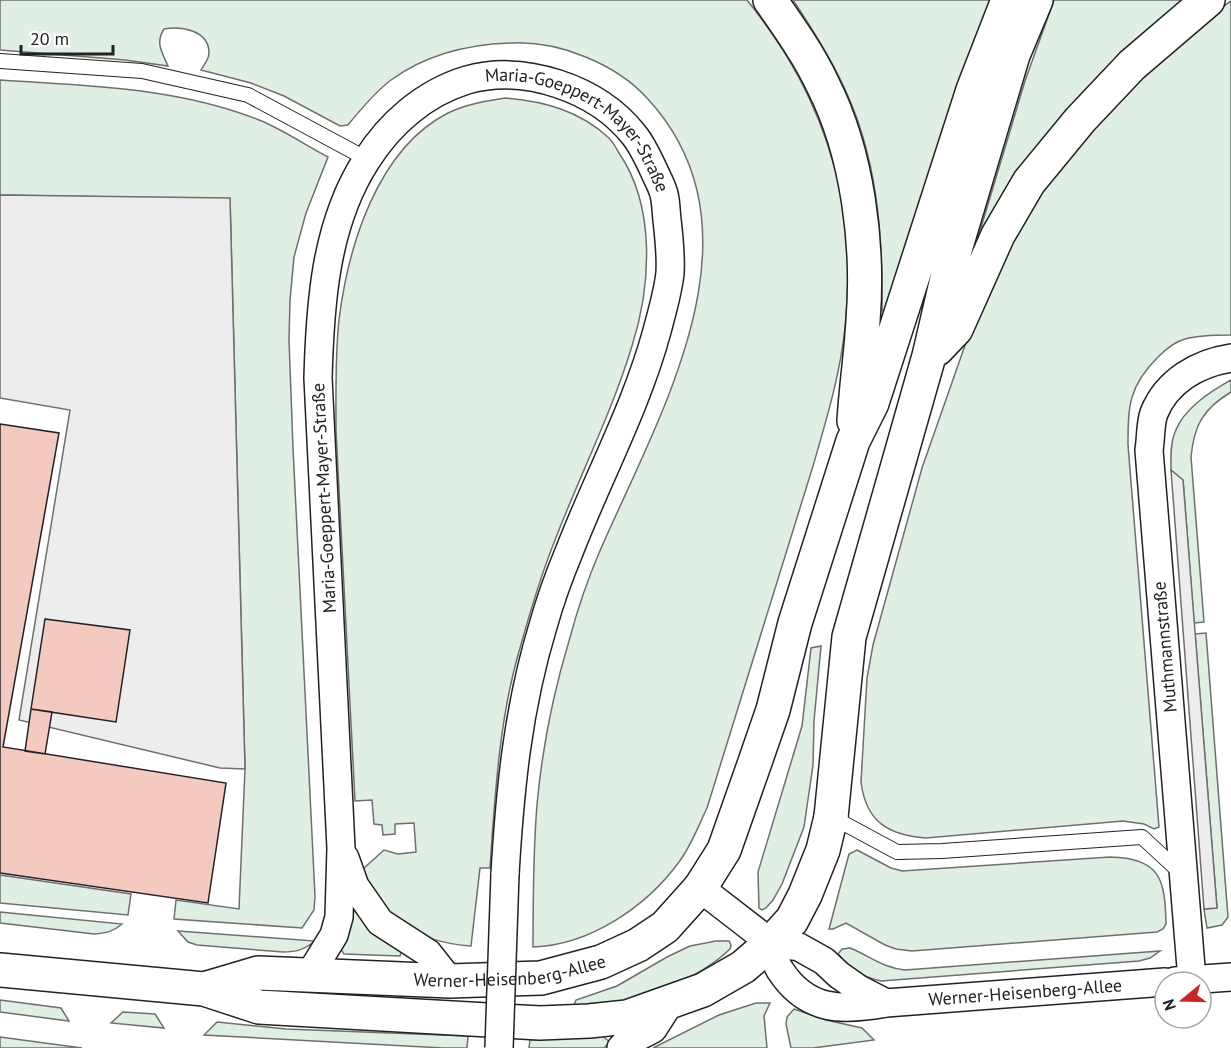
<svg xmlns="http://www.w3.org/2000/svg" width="1231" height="1048" viewBox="0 0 1231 1048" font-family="'PT Sans',sans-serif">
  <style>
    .green { fill: #e0efe3; stroke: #6f6f6f; stroke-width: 1.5 }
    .parking { fill: #ededed; stroke: #6f6f6f; stroke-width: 1.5 }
    .building { fill: #f3c9c0; stroke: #222; stroke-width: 1.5 }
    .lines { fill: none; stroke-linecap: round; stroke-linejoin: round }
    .lane-casing { stroke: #222; stroke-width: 16 }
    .street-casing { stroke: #222; stroke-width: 30 }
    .secondary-casing { stroke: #222; stroke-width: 36 }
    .highway-casing { stroke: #222; stroke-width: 36 }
    .lane { stroke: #fff; stroke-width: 14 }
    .street { stroke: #fff; stroke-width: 27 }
    .secondary { stroke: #fff; stroke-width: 33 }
    .highway { stroke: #fff; stroke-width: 33 }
    .street-bridge-casing { stroke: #222; stroke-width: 30; stroke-linecap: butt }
    .street-bridge { stroke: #fff; stroke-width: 27 }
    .labels { text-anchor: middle; stroke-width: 4.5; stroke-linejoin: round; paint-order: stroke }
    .street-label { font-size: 18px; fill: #222; stroke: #fff }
  </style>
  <rect width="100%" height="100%" fill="#fff"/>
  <path class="green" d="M 0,0 L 747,0 C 788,51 816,102 834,165 C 837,175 841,185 843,196 C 850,238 849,285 845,328 C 840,375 826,421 813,466 L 707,808 C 698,827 691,846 679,862 C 646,907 590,945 533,947 C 533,900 533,852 537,805 C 542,749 553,694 569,641 C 577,611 587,581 599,553 C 658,416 771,232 647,98 C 616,64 559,41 513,43 C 469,44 427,54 391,80 C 375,92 361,109 348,125 L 340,126 L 284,96 L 251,83 L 201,70 C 204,65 209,59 209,53 C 209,30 181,26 164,29 C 155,43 162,52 168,66 L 125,60 L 0,50 Z
    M 793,0 L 994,0 L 897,305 L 882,311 C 883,233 877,154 842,83 C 828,53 811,27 793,0 Z
    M 1054,0 L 1187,0 L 970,264 L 1025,81 Z
    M 1231,1 L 1231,335 C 1216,335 1200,335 1185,339 C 1174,342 1166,349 1158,357 C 1129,386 1128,405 1128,445 L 1159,827 L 1154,829 L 1144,824 L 1123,821 L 926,838 C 888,835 866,822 861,782 L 867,678 L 873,645 L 922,468 L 983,294 L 1039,194 L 1079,141 L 1139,77 L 1203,21 Z
    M 0,80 C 87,86 177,87 259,120 C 282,129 305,145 328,157 L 306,213 L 294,257 L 290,300 L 289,340 L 293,448 L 315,896 L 314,910 L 302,928 L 174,919 L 176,900 L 239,909 L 245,769 L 230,199 L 0,195 Z
    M 505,98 C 544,101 580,111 609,138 C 613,142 616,148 619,153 C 656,207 651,286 632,346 C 612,412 580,475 555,540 C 541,575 530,612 520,648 C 499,719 495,795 490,868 L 480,868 L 471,946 C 415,942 387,920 362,870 L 384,850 L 398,854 L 416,852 L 414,823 L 395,824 L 395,834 L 383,835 L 382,825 L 374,824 L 372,800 L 355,801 L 336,431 C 336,394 335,357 339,320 C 348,247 377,149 448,113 C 466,104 486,101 505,98 Z
    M 1231,380 L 1231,392 C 1203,409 1194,425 1191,457 L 1204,622 L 1194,623 L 1183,480 L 1171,470 C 1171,458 1170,444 1175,432 C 1184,408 1210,392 1231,380 Z
    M 1206,633 L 1228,917 L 1222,925 L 1207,928 L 1204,909 L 1217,908 L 1195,634 Z
    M 821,646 L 814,721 L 813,765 L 804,827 L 782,884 L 773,900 L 766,908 L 762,910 L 759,908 L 758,872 L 802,726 L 811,648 Z
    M 857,850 L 891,868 L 902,871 L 1110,857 C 1161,858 1165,880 1166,924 L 1163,929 L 1157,932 L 912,951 L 896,949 L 885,945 L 846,923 L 833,929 L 829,929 L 849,854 Z
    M 0,875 L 131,894 L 128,915 L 0,903 Z
    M 358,910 L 402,950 L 400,956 L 344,954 L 340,948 C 343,941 349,935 350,928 C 352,923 352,917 353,912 Z
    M 0,912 L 122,924 C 113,932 106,933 94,934 L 0,923 Z
    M 178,931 L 315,941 C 304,950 296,952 283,952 L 197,945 L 188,942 Z
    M 716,941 L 729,941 L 731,945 L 730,949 C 701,977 643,1002 603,1007 C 594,1008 583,1006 574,1005 L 576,1000 L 617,986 L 667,957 L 690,946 Z
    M 850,948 C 870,956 883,968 905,970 L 1160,951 L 1150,958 L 1139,961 L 881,981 C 862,977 850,969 838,954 L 842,949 Z
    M 0,1000 L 61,1008 L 69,1021 L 0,1012 Z
    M 756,1003 L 770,1003 L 764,1016 L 767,1048 L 653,1048 L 719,1015 Z
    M 794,1009 L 826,1020 L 862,1028 L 874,1040 L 813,1048 L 791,1048 L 786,1024 L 787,1017 Z
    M 123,1012 L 155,1014 L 164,1028 L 111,1023 Z
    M 217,1022 L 286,1029 L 468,1036 L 467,1048 L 443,1048 L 204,1035 Z
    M 602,1036 L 610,1042 L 604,1048 L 529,1048 L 530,1040 Z
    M 0,1037 L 82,1048 L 0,1048 Z"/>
  <path class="parking" d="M 0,195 L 230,198 L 245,769 L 220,768 L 19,720 L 70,410 L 0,398 Z
    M 1171,470 L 1183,480 L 1217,908 L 1204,909 Z"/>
  <path class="building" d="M 0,424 L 59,433 L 3,747 L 226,783 L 208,903 L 0,873 Z
    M 45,619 L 130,630 L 116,722 L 31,709 Z
    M 31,709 L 52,712 L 45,754 L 25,751 Z"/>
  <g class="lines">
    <defs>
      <path id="lane" d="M 0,61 L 142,71 L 248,95 L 367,159
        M 832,817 L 897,852 L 942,851 L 1142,837 L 1182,874"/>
      <g id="street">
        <path d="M 345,858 L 355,886 L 380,922 L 428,953 L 450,981"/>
        <path d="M 700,888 L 771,943 L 799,947 L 824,961 L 839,975 L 859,989 L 886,1003"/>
        <path id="s1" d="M 771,943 C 774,951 775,963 780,970 C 807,1012 843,1011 886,1003 L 1165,982"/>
        <path id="s2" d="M 310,974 L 334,935 L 339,917 L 341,848 L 318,378 C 320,305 325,225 366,161 C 389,124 424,93 467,80 C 524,64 597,88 634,135 C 643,146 650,162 656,175 C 659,181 662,187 664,194 C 666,202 666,211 667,220 C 669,237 671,256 670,273 C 668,292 662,312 657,331 C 636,408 598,477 569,552 C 559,576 550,601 543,626 C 518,708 510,789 505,874"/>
        <path d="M 1192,980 L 1149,450 C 1151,439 1150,424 1154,413 C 1167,381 1198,363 1231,358"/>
        <path d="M 1175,981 L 1231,977"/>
        <path d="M 621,1048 L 626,1043 L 653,1029 L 669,1004"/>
      </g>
      <g id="secondary">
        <path d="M 0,970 L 204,989 L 259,1007 L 540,1023 L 589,1021 L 627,1017 L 703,990 L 743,967 L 771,943 L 792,920 L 805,895 L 823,850 L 831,817"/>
        <path id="s3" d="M 204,989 L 258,973 L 450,981 L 541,978 L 601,962 L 638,945 L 665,927 L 700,888"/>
      </g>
      <path id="highway" d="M 770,0 C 789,27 809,55 823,85 C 858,154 869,245 863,321 C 861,355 856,388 854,421
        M 937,349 L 956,329 L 998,235 L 1029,182 L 1080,120 L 1132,65 L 1208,0
        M 831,817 L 849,637 L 929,356 L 949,270 L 1013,55 L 1036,0
        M 700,888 L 724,850 L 755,762 L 773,710 L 795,623 L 853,441 L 872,403 L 973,90 L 1008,0"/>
    </defs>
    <use href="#lane" class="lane-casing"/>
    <use href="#street" class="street-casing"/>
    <use href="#secondary" class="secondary-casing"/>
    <use href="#highway" class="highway-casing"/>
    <use href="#lane" class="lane"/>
    <use href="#street" class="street"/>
    <use href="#secondary" class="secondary"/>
    <use href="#highway" class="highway"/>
    <defs>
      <path id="street-bridge" d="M 499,1048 L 505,874"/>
    </defs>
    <use href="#street-bridge" class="street-bridge-casing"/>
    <use href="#street-bridge" class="street-bridge"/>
  </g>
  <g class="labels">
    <g class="street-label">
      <text dy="6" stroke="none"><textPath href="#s2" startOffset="1095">Maria-Goeppert-Mayer-Straße</textPath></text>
      <text transform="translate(324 498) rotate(-93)" y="6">Maria-Goeppert-Mayer-Straße</text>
      <text transform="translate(1165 647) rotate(-95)" y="6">Muthmannstraße</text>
      <text dy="6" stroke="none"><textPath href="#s3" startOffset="309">Werner-Heisenberg-Allee</textPath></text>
      <text dy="6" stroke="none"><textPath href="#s1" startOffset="288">Werner-Heisenberg-Allee</textPath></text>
    </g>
  </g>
  <g transform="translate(1183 1000) rotate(251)"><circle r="28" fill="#ffffff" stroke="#a7a7a7" stroke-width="1.5"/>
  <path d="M0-4.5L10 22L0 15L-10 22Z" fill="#c62828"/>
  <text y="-9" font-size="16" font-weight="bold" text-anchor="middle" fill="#222222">N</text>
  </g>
  <path d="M21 45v9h92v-9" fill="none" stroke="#222222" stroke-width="3"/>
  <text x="30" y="45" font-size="18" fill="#222222" stroke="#ffffff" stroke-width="4.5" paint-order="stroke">20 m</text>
</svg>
